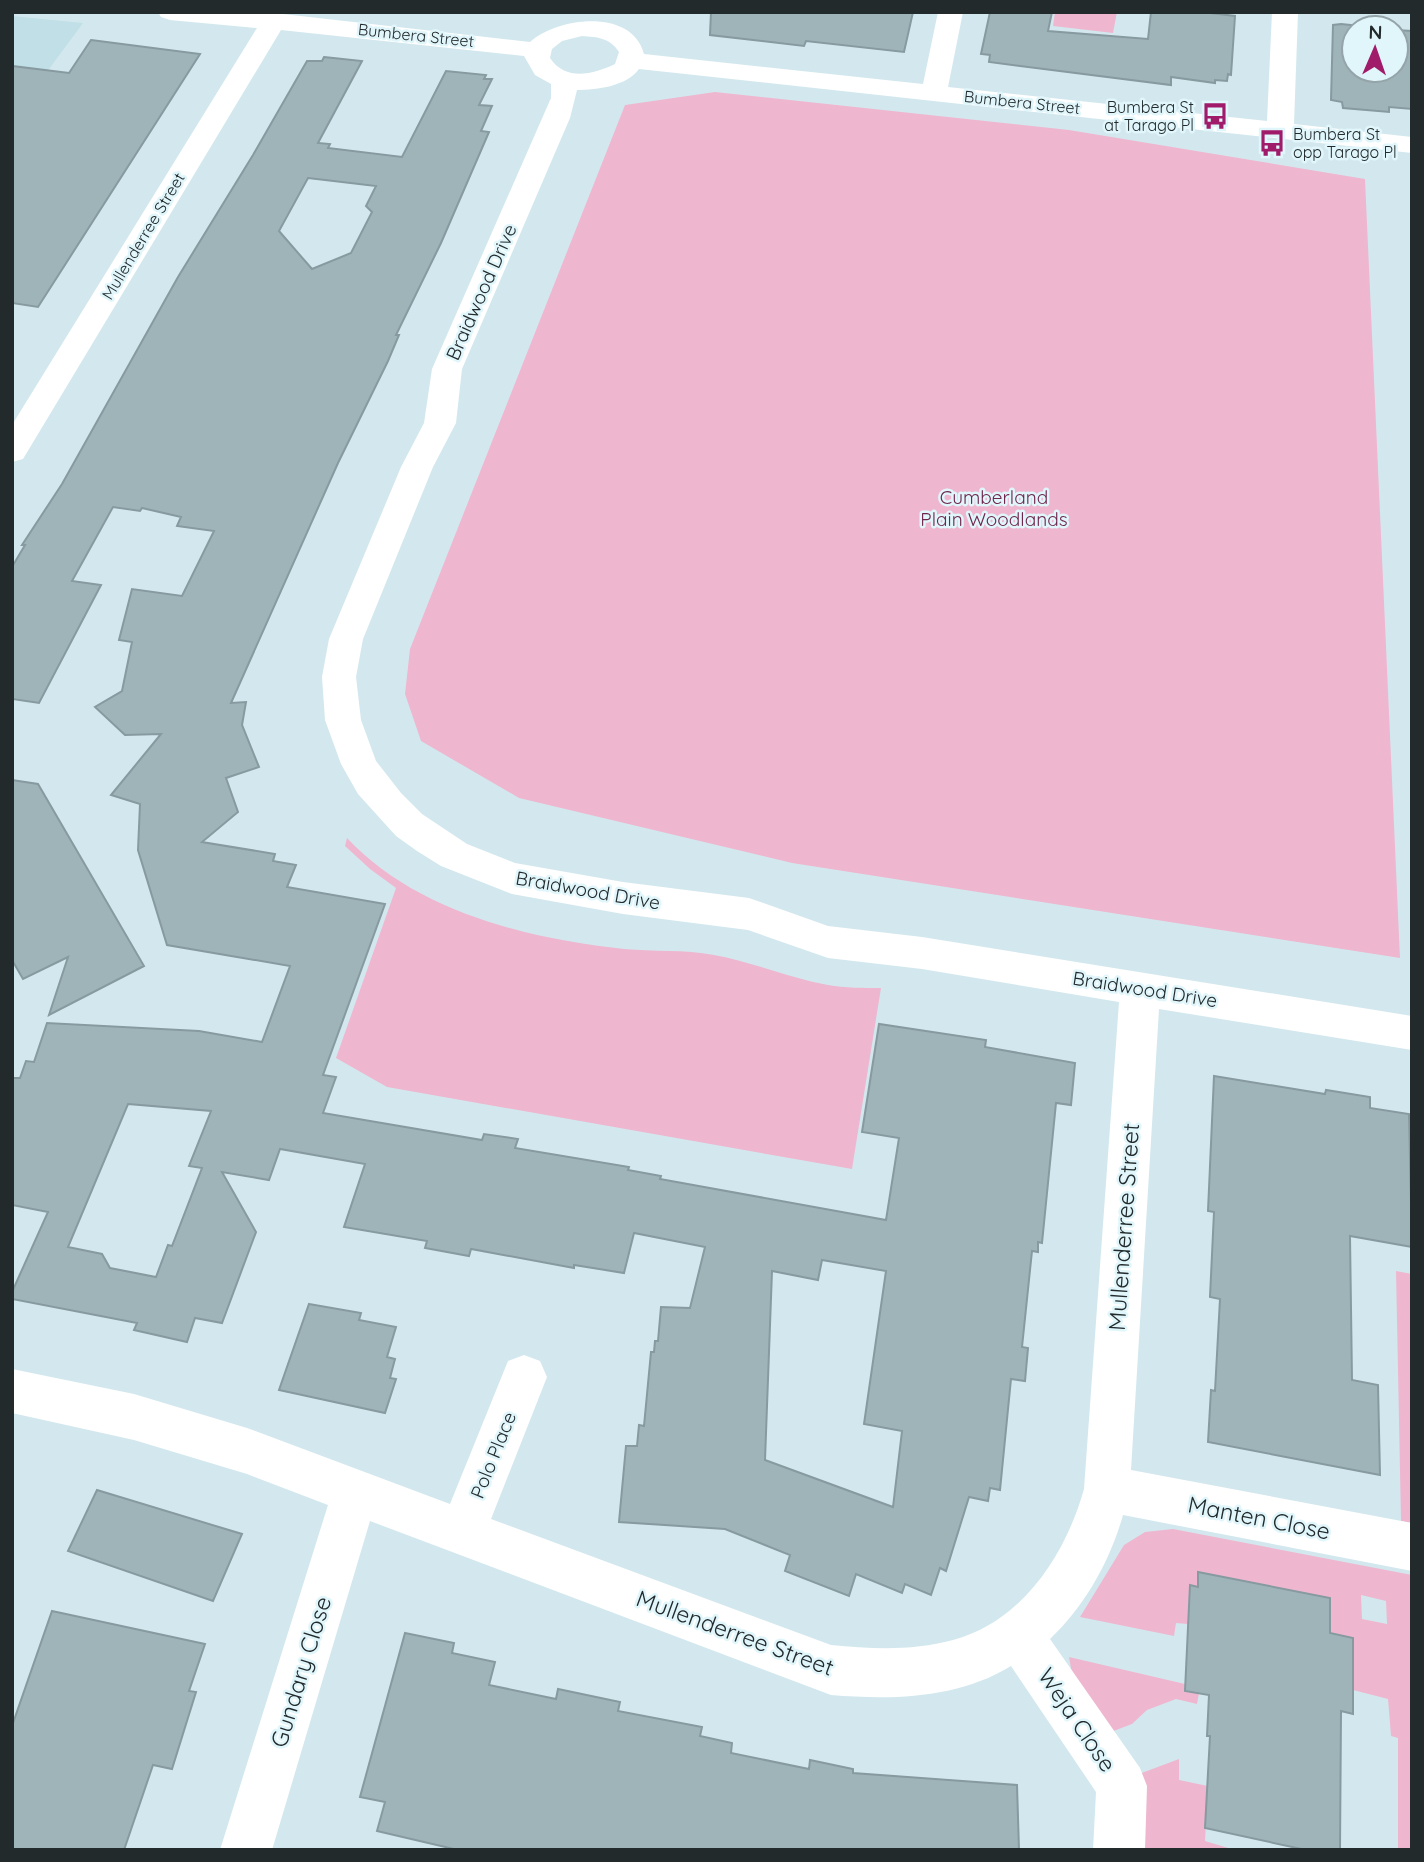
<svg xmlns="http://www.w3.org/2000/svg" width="1424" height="1862" viewBox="0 0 1424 1862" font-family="Quicksand,sans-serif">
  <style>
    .built { fill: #c0dfe7 }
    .green { fill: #eeb7cf; fill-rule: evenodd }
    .building { fill: #9fb4b9; stroke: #869aa0; stroke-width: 2; fill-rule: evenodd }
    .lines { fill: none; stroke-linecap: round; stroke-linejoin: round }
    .minor { fill: #fff; fill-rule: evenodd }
    .labels { text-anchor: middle; stroke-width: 5; stroke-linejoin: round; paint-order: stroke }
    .far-street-label { font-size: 16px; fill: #222a2c; stroke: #e0f6fb }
    .far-poi-label { font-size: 16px; fill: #222a2c; stroke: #e0f6fb; text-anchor: end }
    .street-label { font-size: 19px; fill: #222a2c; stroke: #e0f6fb }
    .park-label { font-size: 19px; fill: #6e264c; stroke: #e0f6fb }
    .near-street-label { font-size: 23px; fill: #222a2c; stroke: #e0f6fb }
  </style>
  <rect width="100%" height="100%" fill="#d3e8ee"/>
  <path class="built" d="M 12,16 L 83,23 L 12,119 Z"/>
  <path class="green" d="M 1055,12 L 1117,12 L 1113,33 L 1053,26 Z
    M 715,92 L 1069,130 L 1365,179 L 1400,958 L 792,863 L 519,798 L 421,741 L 405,694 L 410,649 L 625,105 Z
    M 347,838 C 415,911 528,939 624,949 C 654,952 684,949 714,955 C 753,962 789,978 828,985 C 845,988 864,988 881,988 L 852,1169 L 387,1087 L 336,1058 L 396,888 L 370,869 L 345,846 Z
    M 1396,1271 L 1412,1274 L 1412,1523 L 1401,1521 Z
    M 1173,1529 L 1412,1575 L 1412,1850 L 1398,1850 L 1398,1738 L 1391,1736 L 1388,1699 L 1353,1690 L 1330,1633 L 1198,1573 L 1198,1587 L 1190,1585 L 1188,1624 L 1176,1623 L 1174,1636 L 1080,1617 L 1124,1545 L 1145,1532 ZM 1361,1595 L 1386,1601 L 1387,1624 L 1362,1619 Z
    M 1069,1657 L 1185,1684 L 1199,1693 L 1197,1704 L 1176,1699 L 1147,1710 L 1132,1724 L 1103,1735 L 1074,1685 Z
    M 1179,1759 L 1179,1780 L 1208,1786 L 1205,1841 L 1235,1850 L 1135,1850 L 1123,1780 Z"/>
  <path class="building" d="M 711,12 L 913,12 L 904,52 L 806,41 L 804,46 L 710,35 Z
    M 990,12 L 1052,12 L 1048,31 L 1148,39 L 1151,12 L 1202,12 L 1235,16 L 1231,75 L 1228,74 L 1227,81 L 1215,80 L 1215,83 L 1171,77 L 1171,85 L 989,62 L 990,55 L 981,54 Z
    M 1341,24 L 1380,28 L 1354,28 L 1354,70 L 1396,70 L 1396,30 L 1412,31 L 1412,109 L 1389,107 L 1389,112 L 1343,108 L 1342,102 L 1331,100 L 1333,25 Z
    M 91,40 L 200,54 L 38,307 L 12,303 L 12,66 L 69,73 Z
    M 324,57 L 362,61 L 318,143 L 330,144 L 328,148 L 402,157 L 446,71 L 486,75 L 484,79 L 492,79 L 479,105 L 492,106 L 481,131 L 489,132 L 441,243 L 396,335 L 399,335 L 388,361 L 338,463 L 231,703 L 246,702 L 242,725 L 259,767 L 226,778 L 238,812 L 202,842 L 275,854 L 273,861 L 296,865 L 287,887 L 385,904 L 323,1075 L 336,1077 L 323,1113 L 482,1140 L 484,1134 L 518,1139 L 515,1148 L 629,1167 L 628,1170 L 661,1176 L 660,1179 L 886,1220 L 899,1138 L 862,1132 L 879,1024 L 986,1040 L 985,1047 L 1075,1063 L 1071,1105 L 1056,1103 L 1042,1243 L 1038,1242 L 1038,1252 L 1032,1251 L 1022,1347 L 1028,1348 L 1025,1381 L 1011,1379 L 1000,1490 L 990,1488 L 988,1501 L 969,1497 L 946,1571 L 940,1568 L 931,1595 L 905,1584 L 902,1593 L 856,1574 L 849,1596 L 785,1571 L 790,1555 L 725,1529 L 619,1522 L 626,1446 L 637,1446 L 639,1425 L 644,1426 L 651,1352 L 654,1352 L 655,1341 L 658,1341 L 661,1307 L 690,1308 L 705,1247 L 634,1233 L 624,1273 L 574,1265 L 574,1268 L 471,1249 L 469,1256 L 425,1248 L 427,1241 L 344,1227 L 365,1164 L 280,1149 L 269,1180 L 222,1172 L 256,1232 L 222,1323 L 195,1318 L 187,1342 L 134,1330 L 137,1323 L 12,1299 L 12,1292 L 48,1212 L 12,1205 L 12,1078 L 20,1078 L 26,1061 L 34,1062 L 47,1023 L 199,1031 L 262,1042 L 290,966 L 167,945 L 138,850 L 140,804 L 111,795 L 161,734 L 125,735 L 95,707 L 122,691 L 132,642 L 119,640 L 132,589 L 182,596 L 214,531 L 177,526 L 181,517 L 142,508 L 140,511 L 113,507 L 72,581 L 101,585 L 39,703 L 12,699 L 12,567 L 25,545 L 22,545 L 62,484 L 178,277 L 253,155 L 307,61 L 322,61 ZM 308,178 L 376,186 L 366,206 L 372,212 L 351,253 L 312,269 L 279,231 ZM 128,1104 L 211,1111 L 189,1166 L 202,1168 L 172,1246 L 168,1245 L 156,1277 L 110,1268 L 102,1254 L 68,1247 ZM 822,1260 L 886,1271 L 864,1424 L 902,1431 L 893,1507 L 765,1460 L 772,1271 L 818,1280 Z
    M 12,780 L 38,784 L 144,966 L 49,1015 L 68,957 L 23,979 L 12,960 Z
    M 1214,1076 L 1325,1094 L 1326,1090 L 1370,1097 L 1370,1108 L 1409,1114 L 1412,1247 L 1350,1236 L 1352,1380 L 1378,1385 L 1380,1475 L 1208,1442 L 1211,1390 L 1215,1391 L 1220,1299 L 1210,1297 L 1214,1212 L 1208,1211 Z
    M 309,1304 L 361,1313 L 359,1320 L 396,1327 L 387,1357 L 395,1359 L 390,1378 L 396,1379 L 385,1413 L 279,1390 Z
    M 97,1490 L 242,1534 L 213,1601 L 68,1551 Z
    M 1198,1572 L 1330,1598 L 1330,1633 L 1353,1638 L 1353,1714 L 1341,1711 L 1340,1850 L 1306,1850 L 1205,1828 L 1210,1736 L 1207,1736 L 1209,1695 L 1185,1691 L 1190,1585 L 1198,1587 Z
    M 52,1611 L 205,1644 L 189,1691 L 196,1692 L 172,1769 L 153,1765 L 124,1850 L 12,1850 L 12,1726 Z
    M 405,1633 L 454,1643 L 452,1653 L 495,1662 L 489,1685 L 556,1699 L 558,1689 L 620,1702 L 618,1711 L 702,1727 L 700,1736 L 732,1743 L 731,1753 L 809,1769 L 810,1760 L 853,1769 L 853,1773 L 1017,1785 L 1019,1850 L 458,1850 L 377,1831 L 385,1802 L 360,1797 Z"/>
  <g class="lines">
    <path class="minor" d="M 158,12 L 274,13 L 530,42 C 558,17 632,8 644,54 L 923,84 L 938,12 L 963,12 L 948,87 L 1267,121 L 1272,12 L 1298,12 L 1294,124 L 1412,137 L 1412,153 L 639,69 C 627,86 597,90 577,90 L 570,118 L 462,369 L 456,423 L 433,467 L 363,639 L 356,677 L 361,720 L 376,761 L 401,793 L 422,814 L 467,844 L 515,863 L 623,882 L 749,898 L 828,926 L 922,937 L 1412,1016 L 1412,1050 L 1159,1009 L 1131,1470 L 1412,1523 L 1412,1571 L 1123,1515 C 1110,1561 1085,1606 1050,1639 L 1140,1768 L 1147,1786 L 1145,1850 L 1093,1850 L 1096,1792 L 1011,1666 C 957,1699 892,1700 831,1695 L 370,1521 L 272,1850 L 220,1850 L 328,1505 L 247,1474 L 134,1440 L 12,1413 L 12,1369 L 134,1394 L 247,1428 L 450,1504 L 508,1361 L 524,1355 L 540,1361 L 547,1377 L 491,1519 L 831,1645 C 872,1649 913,1651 953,1640 C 1022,1622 1066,1554 1084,1489 L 1119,1002 L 922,969 L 828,958 L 748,930 L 623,914 L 512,894 L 441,866 L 417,851 L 396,836 L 358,794 L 341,764 L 325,720 L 322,677 L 329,639 L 401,467 L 424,423 L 432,369 L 551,98 L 551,84 L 535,75 L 524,56 L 281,30 L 23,459 L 12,462 L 12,425 L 257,28 L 170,20 L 161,17 ZM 582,36 C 598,37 610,38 619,52 L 615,64 C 594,74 566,82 550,58 L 552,49 L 562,41 Z"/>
  </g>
  <defs>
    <symbol id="bus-bare" viewBox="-9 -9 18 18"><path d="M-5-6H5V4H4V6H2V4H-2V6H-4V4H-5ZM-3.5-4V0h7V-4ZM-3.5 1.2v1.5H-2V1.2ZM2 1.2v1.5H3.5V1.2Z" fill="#a01b69" stroke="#e0f6fb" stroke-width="2.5" paint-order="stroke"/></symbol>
  </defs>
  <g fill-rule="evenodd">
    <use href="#bus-bare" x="1196" y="97" width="38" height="38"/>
    <use href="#bus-bare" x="1253" y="124" width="38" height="38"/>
  </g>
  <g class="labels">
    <g class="far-street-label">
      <text transform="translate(416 35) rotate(6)" y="6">Bumbera Street</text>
      <text transform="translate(1022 102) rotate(6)" y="6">Bumbera Street</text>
      <text transform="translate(143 236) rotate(-59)" y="6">Mullenderree Street</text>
    </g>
    <g class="far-poi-label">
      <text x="1194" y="113">Bumbera St<tspan x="1194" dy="18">at Tarago Pl</tspan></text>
      <text x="1293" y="140" text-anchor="start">Bumbera St<tspan x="1293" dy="18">opp Tarago Pl</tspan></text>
    </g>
    <g class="street-label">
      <text transform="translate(481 292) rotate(-66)" y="7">Braidwood Drive</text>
      <text transform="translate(588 890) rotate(10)" y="7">Braidwood Drive</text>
      <text transform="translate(1145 989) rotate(9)" y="7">Braidwood Drive</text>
      <text transform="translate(493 1455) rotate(-68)" y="7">Polo Place</text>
    </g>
    <g class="park-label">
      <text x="994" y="504">Cumberland<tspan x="994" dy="22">Plain Woodlands</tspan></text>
    </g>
    <g class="near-street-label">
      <text transform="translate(1124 1227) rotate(-86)" y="8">Mullenderree Street</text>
      <text transform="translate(1259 1518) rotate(11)" y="8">Manten Close</text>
      <text transform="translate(735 1633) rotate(20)" y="8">Mullenderree Street</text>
      <text transform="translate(301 1672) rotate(-73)" y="8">Gundary Close</text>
      <text transform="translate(1077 1720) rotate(56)" y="8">Weja Close</text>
    </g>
  </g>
  <rect width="1424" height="1862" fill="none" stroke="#222a2c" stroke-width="28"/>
  <g transform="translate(1375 49) rotate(2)"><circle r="33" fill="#e0f6fb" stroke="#94a4a8" stroke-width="2"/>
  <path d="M0-5L12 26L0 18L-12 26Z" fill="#a01b69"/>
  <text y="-10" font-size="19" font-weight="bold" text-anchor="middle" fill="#222a2c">N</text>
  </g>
</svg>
